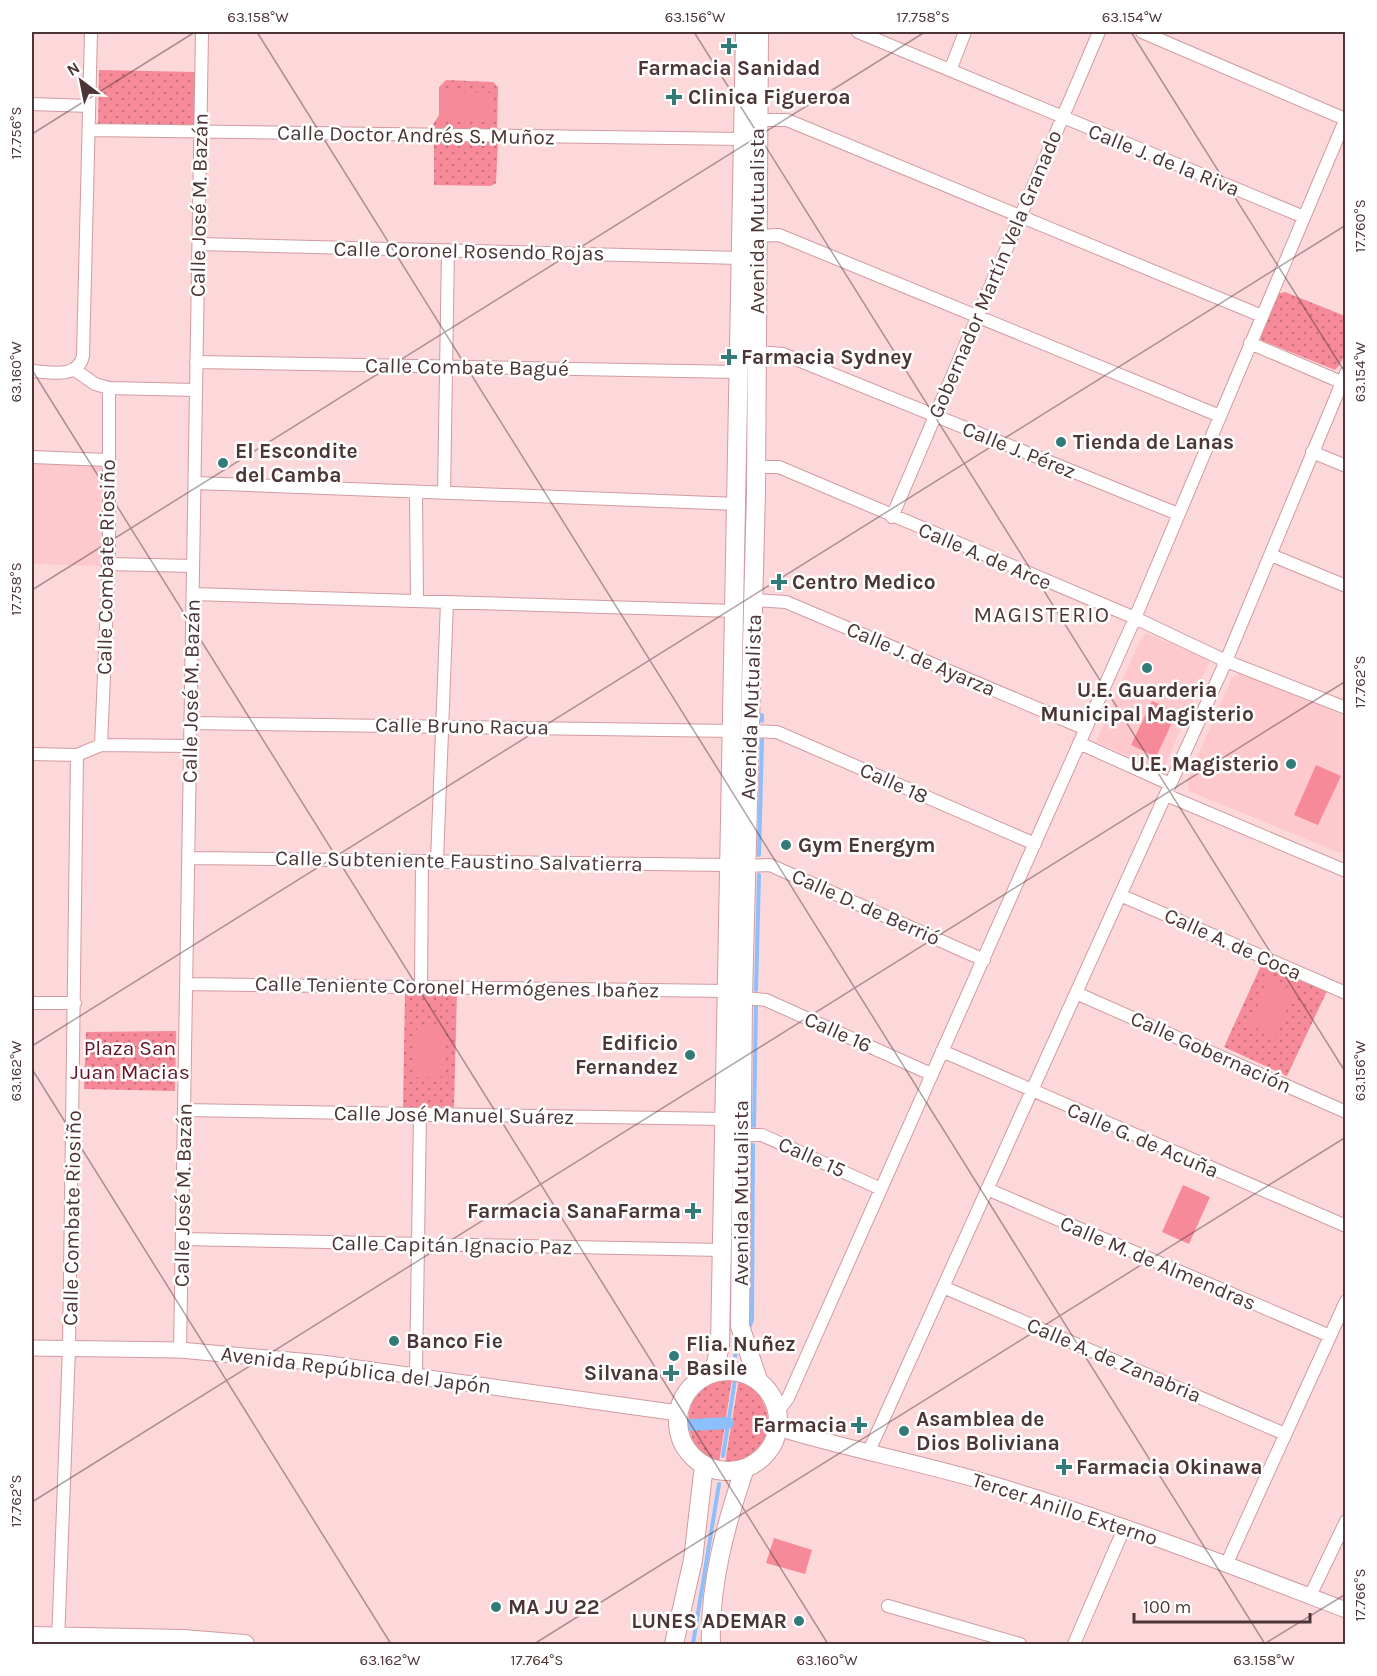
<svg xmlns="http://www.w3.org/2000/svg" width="1377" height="1676" viewBox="0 0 1377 1676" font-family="Karla,sans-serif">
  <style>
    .built { fill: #fec9cd }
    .green { fill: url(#green-dots) }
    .pitch { fill: #f78a98 }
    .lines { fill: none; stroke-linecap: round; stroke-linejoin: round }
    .stream { stroke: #8cbffb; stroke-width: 4 }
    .canal { stroke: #8cbffb; stroke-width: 12 }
    .minor-casing { stroke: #d19ba0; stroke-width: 14 }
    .tertiary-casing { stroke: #d19ba0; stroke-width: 17 }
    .secondary-casing { stroke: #d19ba0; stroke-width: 20 }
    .minor { stroke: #fff; stroke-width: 12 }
    .tertiary { stroke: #fff; stroke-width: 15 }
    .secondary { stroke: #fff; stroke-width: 18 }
    .ticks { fill: none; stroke: #4c3537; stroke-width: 1.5; stroke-opacity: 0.45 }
    .poi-dot { fill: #327b79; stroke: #fff; stroke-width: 2 }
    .labels { text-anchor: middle; stroke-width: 5; stroke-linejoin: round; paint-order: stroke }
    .poi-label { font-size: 21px; font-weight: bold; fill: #4c3537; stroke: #fff; text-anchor: start }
    .street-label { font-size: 21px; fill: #4c3537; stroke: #fff }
    .park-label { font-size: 21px; fill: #671026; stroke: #fff }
    .neighbourhood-label { font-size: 22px; letter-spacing: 1.5px; fill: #4c3537; stroke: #fff }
    .neatline { fill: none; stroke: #4c3537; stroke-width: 2 }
    .ticks-label { font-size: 15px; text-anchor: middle; fill: #4c3537 }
  </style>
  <defs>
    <pattern id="green-dots" width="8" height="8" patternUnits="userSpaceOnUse" patternTransform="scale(1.5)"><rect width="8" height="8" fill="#f78a98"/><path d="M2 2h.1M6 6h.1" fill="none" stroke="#ca727d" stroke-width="1.8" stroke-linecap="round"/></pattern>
  </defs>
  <rect width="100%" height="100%" fill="#fcd8db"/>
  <path class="built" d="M 32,460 L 103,466 L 102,566 L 32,564 Z
    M 1146,633 L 1210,660 L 1163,771 L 1096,742 L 1139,642 Z
    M 1241,672 L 1345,716 L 1345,850 L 1340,853 L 1189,791 L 1187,780 L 1232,678 Z"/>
  <path class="green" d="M 99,70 L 196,72 L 194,128 L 98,126 Z
    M 446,80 L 493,82 L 498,87 L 497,132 L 429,131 L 439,115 L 439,87 Z
    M 434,141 L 498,142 L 496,183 L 491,186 L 434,185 Z
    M 1285,292 L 1345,316 C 1345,335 1350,356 1335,370 L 1261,340 L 1260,335 L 1277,294 Z
    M 1263,961 L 1328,989 L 1287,1076 L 1224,1047 Z
    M 405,993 L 457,994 L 454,1107 L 403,1107 Z
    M 176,1031 L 175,1091 L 84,1089 L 86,1032 Z
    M 739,1378 C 780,1398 779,1461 729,1464 L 725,1463 Z
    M 724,1379 L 732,1379 L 719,1463 C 689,1454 679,1415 699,1392 C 706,1385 715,1382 724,1379 Z"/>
  <path class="pitch" d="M 440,92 L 492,93 L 491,122 L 439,121 Z
    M 1152,701 L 1177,712 L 1156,757 L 1131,745 Z
    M 1316,765 L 1341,776 L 1318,825 L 1294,815 Z
    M 1269,979 L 1295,991 L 1275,1037 L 1249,1025 Z
    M 417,1027 L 444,1028 L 441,1078 L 414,1077 Z
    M 1183,1185 L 1210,1197 L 1189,1244 L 1162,1232 Z
    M 774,1538 L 812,1550 L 805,1574 L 766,1563 Z"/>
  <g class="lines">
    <path class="stream" d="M 762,721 L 762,715
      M 759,855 L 762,740
      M 756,990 L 759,875
      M 754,1126 L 756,1005
      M 749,1328 L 752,1320 L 753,1145
      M 735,1357 L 737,1345
      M 723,1456 L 735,1380
      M 693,1644 L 719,1484"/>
    <path class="canal" d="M 690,1425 L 728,1423"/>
    <defs>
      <path id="minor" d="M 858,32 L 1304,217
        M 1142,32 L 1345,119
        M 951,68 L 965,32
        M 32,104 L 89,106
        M 758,120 L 787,120 L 1262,316
        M 89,130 L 743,139
        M 756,236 L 779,235 L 1220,416
        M 199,244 L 740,258
        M 1250,343 L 1341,382
        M 757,352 L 783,354 L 1178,514
        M 196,362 L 738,372
        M 75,370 L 95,384 L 109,388 L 196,390
        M 32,371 C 50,372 78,379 83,356 L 91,32
        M 1312,452 L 1346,466
        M 32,457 L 107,460
        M 757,467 L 779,467 L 1135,618 L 1226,661 L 1346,708
        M 195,483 L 738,504
        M 416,492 L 417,601
        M 444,493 L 448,250
        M 892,517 L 1099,32
        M 1271,555 L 1346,586
        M 108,564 L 193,566
        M 193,594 L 735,611
        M 754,600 L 786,602 L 1086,729
        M 191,723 L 733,731
        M 750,731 L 777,732 L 1035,844
        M 1079,743 L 1170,784
        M 101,745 L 109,556 L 109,388
        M 32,754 L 77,755 L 101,745 L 190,746
        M 1166,795 L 1346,871
        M 189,858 L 729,865
        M 437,861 L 447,602
        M 746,866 L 770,865 L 984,960
        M 1120,895 L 1346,993
        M 186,984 L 727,991
        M 421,987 L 422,861
        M 1076,993 L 1346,1112
        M 743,998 L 766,1000 L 931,1074
        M 32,1003 L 75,1003
        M 942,1051 L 1346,1226
        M 184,1110 L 724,1119
        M 741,1135 L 762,1135 L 881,1189
        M 987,1189 L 1330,1336
        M 182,1239 L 722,1250
        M 943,1287 L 1285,1434
        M 180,1350 L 202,32
        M 416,1374 L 420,1114
        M 778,1411 L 788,1398 L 1135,618 L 1346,118
        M 869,1451 L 1226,661 L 1346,373
        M 1226,1565 L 1346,1301
        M 1310,1596 L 1346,1521
        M 888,1606 L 1020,1644
        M 58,1642 L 69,1348 L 77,755
        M 1074,1644 L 1125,1526"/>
      <path id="tertiary" d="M 32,1348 L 180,1350 L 322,1363 L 678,1413
        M 778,1428 C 847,1449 917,1462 985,1482 C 1108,1518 1226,1564 1346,1610"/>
      <path id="secondary" d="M678 1421a50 50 0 1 1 100 0a50 50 0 1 1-100 0Z
        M 714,1372 L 720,1345 L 745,32
        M 758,1380 L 740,1326 L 743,998 L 756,492 L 759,32
        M 32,1636 L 183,1639 L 245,1644
        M 674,1644 L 693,1560 L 704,1465
        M 711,1644 C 709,1585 726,1523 745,1468"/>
    </defs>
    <use href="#minor" class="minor-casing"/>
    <use href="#tertiary" class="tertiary-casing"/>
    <use href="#secondary" class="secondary-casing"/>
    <use href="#minor" class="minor"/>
    <use href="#tertiary" class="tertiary"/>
    <use href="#secondary" class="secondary"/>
  </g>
  <path class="ticks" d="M 257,32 L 1265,1644M 694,32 L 1346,1073M 1131,32 L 1346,374M 32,134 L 195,32M 32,370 L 828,1644M 32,590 L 925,32M 32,1046 L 1346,225M 32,1069 L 391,1644M 32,1502 L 1346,681M 534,1644 L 1346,1137M 1264,1644 L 1346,1594"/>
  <g class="poi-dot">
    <path d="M726 37h6v6h6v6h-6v6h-6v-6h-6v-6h6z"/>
    <path d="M671 88h6v6h6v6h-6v6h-6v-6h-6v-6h6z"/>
    <path d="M726 348h6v6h6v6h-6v6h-6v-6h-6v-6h6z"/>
    <circle cx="1061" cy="442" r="6"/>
    <circle cx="223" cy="463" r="6"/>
    <path d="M776 573h6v6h6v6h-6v6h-6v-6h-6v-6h6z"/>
    <circle cx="1147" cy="668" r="6"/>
    <circle cx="1291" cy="764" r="6"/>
    <circle cx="786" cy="845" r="6"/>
    <circle cx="690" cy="1055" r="6"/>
    <path d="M690 1202h6v6h6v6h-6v6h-6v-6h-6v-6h6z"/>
    <circle cx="394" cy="1341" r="6"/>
    <circle cx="674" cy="1356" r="6"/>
    <path d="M668 1364h6v6h6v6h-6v6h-6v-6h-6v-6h6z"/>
    <path d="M856 1416h6v6h6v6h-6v6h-6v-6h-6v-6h6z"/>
    <circle cx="904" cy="1431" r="6"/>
    <path d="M1061 1458h6v6h6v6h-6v6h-6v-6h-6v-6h6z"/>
    <circle cx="496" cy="1607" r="6"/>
    <circle cx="799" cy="1621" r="6"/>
  </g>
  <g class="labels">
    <g class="poi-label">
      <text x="729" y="75" text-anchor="middle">Farmacia Sanidad</text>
      <text x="688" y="104">Clinica Figueroa</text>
      <text x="741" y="364">Farmacia Sydney</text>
      <text x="1073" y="449">Tienda de Lanas</text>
      <text x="235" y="458">El Escondite<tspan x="235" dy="24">del Camba</tspan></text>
      <text x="792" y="589">Centro Medico</text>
      <text x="1147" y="697" text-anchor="middle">U.E. Guarderia<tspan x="1147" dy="24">Municipal Magisterio</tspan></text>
      <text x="1279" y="771" text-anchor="end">U.E. Magisterio</text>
      <text x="798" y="852">Gym Energym</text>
      <text x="678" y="1050" text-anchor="end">Edificio<tspan x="678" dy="24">Fernandez</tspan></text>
      <text x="681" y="1218" text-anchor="end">Farmacia SanaFarma</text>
      <text x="406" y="1348">Banco Fie</text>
      <text x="686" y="1351">Flia. Nuñez<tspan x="686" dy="24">Basile</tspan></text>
      <text x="659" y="1380" text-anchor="end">Silvana</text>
      <text x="916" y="1426">Asamblea de<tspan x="916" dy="24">Dios Boliviana</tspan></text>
      <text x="847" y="1432" text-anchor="end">Farmacia</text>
      <text x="1076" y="1474">Farmacia Okinawa</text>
      <text x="508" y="1614">MA JU 22</text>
      <text x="787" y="1628" text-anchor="end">LUNES ADEMAR</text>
    </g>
    <g class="street-label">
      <text transform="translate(416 135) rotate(1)" y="7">Calle Doctor Andrés S. Muñoz</text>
      <text transform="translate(1164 160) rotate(22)" y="7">Calle J. de la Riva</text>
      <text transform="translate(199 205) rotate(-89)" y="7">Calle José M. Bazán</text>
      <text transform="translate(757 221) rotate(-90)" y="7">Avenida Mutualista</text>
      <text transform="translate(469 251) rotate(1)" y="7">Calle Coronel Rosendo Rojas</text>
      <text transform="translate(995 274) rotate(-67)" y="7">Gobernador Martín Vela Granado</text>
      <text transform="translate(467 367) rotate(1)" y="7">Calle Combate Bagué</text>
      <text transform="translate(1019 450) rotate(22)" y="7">Calle J. Pérez</text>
      <text transform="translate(985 556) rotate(23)" y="7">Calle A. de Arce</text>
      <text transform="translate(106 567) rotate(-89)" y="7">Calle Combate Riosiño</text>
      <text transform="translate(921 659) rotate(23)" y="7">Calle J. de Ayarza</text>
      <text transform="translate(191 691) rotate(-89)" y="7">Calle José M. Bazán</text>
      <text transform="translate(751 707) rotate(-88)" y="7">Avenida Mutualista</text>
      <text transform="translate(462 726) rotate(1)" y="7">Calle Bruno Racua</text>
      <text transform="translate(894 783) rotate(24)" y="7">Calle 18</text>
      <text transform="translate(459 861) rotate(1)" y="7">Calle Subteniente Faustino Salvatierra</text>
      <text transform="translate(866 907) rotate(24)" y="7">Calle D. de Berrió</text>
      <text transform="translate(1233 944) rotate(24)" y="7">Calle A. de Coca</text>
      <text transform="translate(457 987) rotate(1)" y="7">Calle Teniente Coronel Hermógenes Ibañez</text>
      <text transform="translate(838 1032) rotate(24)" y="7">Calle 16</text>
      <text transform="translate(1211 1052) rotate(24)" y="7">Calle Gobernación</text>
      <text transform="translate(454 1115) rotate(1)" y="7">Calle José Manuel Suárez</text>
      <text transform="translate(1143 1140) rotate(23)" y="7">Calle G. de Acuña</text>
      <text transform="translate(812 1157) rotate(24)" y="7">Calle 15</text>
      <text transform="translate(741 1193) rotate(-90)" y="7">Avenida Mutualista</text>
      <text transform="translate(183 1195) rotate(-89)" y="7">Calle José M. Bazán</text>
      <text transform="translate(72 1218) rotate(-89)" y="7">Calle Combate Riosiño</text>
      <text transform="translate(452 1245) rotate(1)" y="7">Calle Capitán Ignacio Paz</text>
      <text transform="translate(1158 1263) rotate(23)" y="7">Calle M. de Almendras</text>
      <text transform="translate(1114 1360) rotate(23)" y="7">Calle A. de Zanabria</text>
      <text transform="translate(356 1370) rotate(7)" y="7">Avenida República del Japón</text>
      <text transform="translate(1065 1509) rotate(18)" y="7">Tercer Anillo Externo</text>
    </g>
    <g class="park-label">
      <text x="130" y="1055">Plaza San<tspan x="130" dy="24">Juan Macias</tspan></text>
    </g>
    <g class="neighbourhood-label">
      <text x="1042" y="622">MAGISTERIO</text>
    </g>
  </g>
  <rect width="1377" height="1676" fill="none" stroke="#ffffff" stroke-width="66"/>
  <g transform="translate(81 81) rotate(328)" stroke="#ffffff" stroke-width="4.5" paint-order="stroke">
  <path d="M0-4.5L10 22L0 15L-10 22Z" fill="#4c3537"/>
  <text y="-9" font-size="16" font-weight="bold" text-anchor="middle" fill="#4c3537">N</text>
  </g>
  <path d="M1134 1613v9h176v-9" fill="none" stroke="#4c3537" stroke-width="3"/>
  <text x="1143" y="1613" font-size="18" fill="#4c3537" stroke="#ffffff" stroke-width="4.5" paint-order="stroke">100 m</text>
  <rect x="33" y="33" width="1311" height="1610" class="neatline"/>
  <g class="ticks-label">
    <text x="258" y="22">63.158°W</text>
    <text x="695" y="22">63.156°W</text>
    <text x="923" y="22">17.758°S</text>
    <text x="1132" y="22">63.154°W</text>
    <text transform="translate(16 133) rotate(-90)" y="5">17.756°S</text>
    <text transform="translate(1360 226) rotate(-90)" y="5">17.760°S</text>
    <text transform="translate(1360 372) rotate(-90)" y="5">63.154°W</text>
    <text transform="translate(16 372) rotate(-90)" y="5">63.160°W</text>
    <text transform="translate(16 589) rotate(-90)" y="5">17.758°S</text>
    <text transform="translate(1360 682) rotate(-90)" y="5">17.762°S</text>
    <text transform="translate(1360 1071) rotate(-90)" y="5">63.156°W</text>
    <text transform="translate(16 1071) rotate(-90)" y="5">63.162°W</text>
    <text transform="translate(16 1501) rotate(-90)" y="5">17.762°S</text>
    <text transform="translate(1360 1595) rotate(-90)" y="5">17.766°S</text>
    <text x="390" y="1665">63.162°W</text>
    <text x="537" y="1665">17.764°S</text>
    <text x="827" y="1665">63.160°W</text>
    <text x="1264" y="1665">63.158°W</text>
  </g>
</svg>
